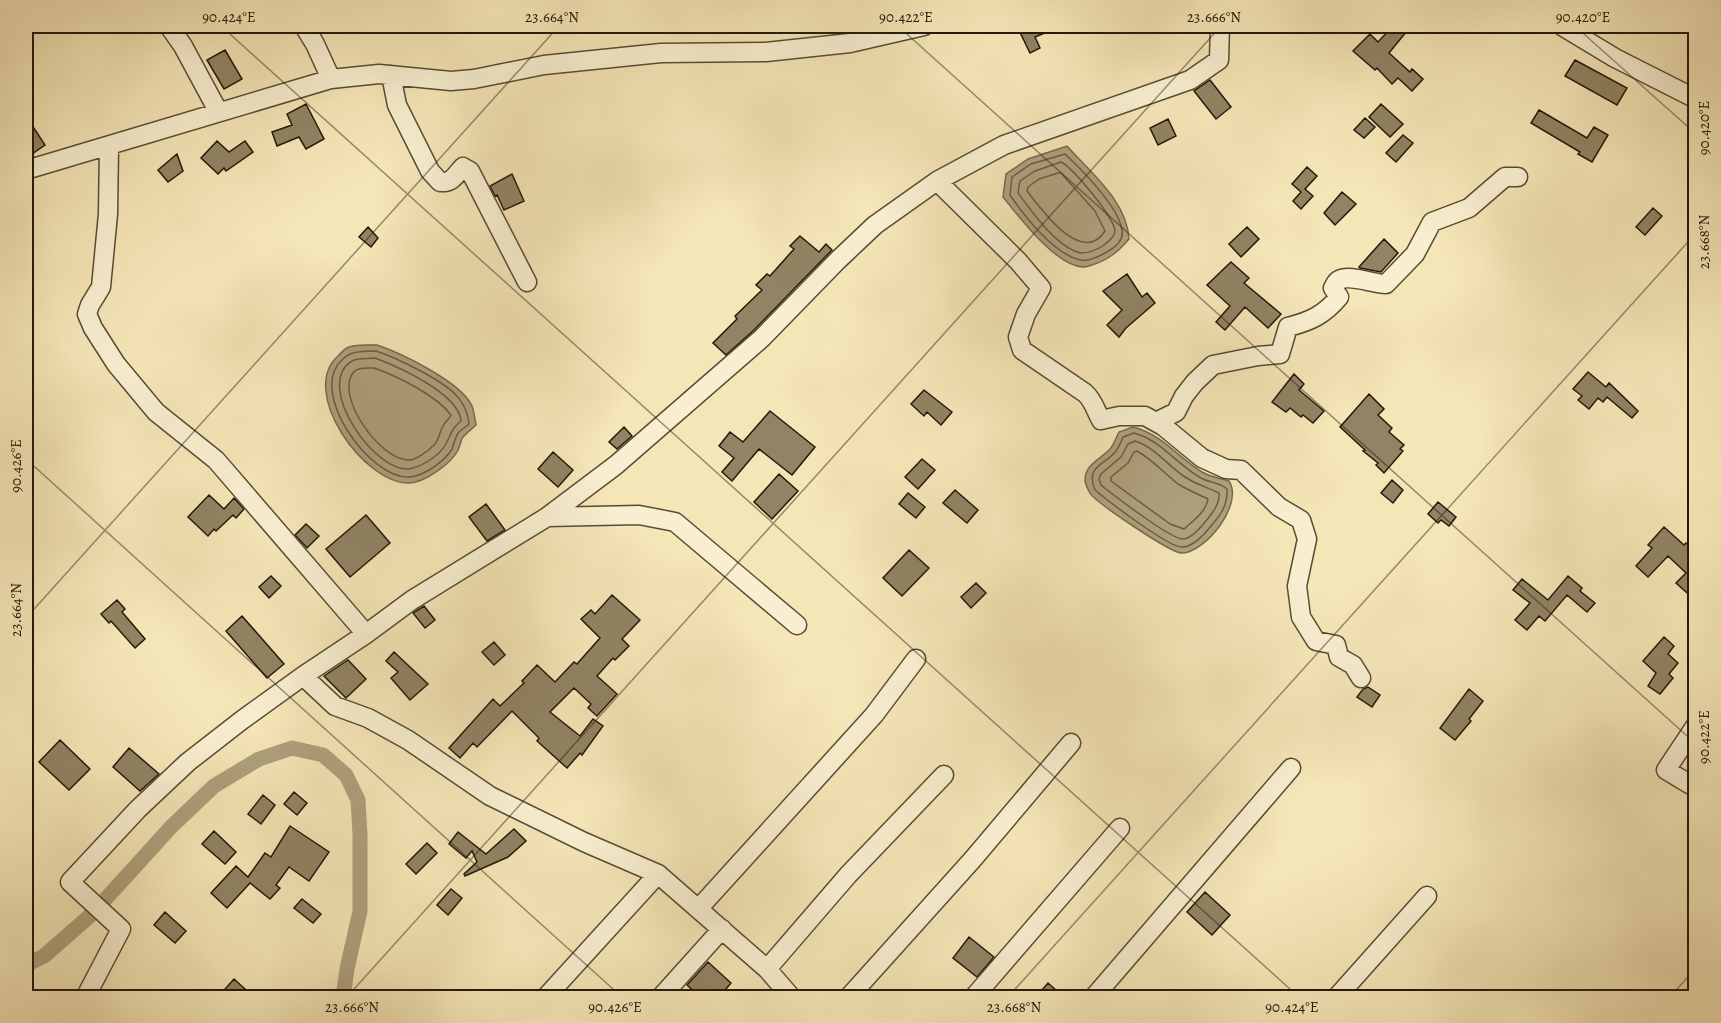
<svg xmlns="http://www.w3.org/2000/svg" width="1721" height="1023" viewBox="0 0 1721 1023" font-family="Alegreya,serif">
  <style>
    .water { fill: #aea07c; stroke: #776a4e; stroke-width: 1.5 }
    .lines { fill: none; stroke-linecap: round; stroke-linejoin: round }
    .shore { stroke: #695c42; stroke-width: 1.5 }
    .canal { stroke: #aea07c; stroke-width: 15 }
    .building { fill: #918363; stroke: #241809; stroke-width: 1.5 }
    .street-casing { stroke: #584c34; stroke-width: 21 }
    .street { stroke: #f8efd0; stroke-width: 18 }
    .ticks { fill: none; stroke: #241809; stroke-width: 1.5; stroke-opacity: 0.45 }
    .neatline { fill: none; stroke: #241809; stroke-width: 2 }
    .ticks-label { font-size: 15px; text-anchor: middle; fill: #241809 }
  </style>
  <rect width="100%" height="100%" fill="#f5e6b7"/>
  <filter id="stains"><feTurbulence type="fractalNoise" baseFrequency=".00333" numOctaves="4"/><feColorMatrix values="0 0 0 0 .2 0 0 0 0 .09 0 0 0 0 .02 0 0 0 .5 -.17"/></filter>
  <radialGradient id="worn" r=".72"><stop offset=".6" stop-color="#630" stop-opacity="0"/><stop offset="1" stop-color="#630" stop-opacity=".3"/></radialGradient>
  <path class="water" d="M 1067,146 C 1090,172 1127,201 1129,239 C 1118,252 1108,260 1092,265 C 1089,266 1086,267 1083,267 C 1056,266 1019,217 1003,197 L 1006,174 L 1028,159 Z
    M 377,345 C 401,353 461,382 472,406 C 474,412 475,419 476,425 C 472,429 466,433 463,437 C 460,441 460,447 458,450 C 452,463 424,483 409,483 C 364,484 298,391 338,356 C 341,353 345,348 349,347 C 356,344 368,345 377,345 Z
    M 1133,427 C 1161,434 1178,457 1202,472 C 1210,477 1220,478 1229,481 C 1244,504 1206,552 1182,553 C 1172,554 1095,502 1090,493 C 1088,490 1085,483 1085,480 C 1085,464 1101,459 1110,449 C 1114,444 1116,438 1119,432 Z"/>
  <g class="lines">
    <path class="shore" d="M 1065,154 C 1082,170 1120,208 1122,231 C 1124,241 1114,248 1107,252 C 1100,256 1088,262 1080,260 C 1054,254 1025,217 1010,195 L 1012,177 L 1031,164 Z
      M 1061,162 C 1073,168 1114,217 1115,231 C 1115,237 1108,242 1104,245 C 1098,249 1089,253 1082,253 C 1059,250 1031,211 1018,193 L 1020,181 L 1035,171 Z
      M 1058,173 L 1061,173 L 1095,211 L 1105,231 C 1082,267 1041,209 1027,191 L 1028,187 L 1039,179 Z
      M 376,351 C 397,358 440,379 455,394 C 464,403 468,412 469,424 C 466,427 462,429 459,432 C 455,437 454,444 452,449 C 445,461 424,476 410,477 C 370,480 307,391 342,360 C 345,357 349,354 353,353 C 360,351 369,351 376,351 Z
      M 375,358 C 399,367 459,394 461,421 C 452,428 451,434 446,444 C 440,455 424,465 413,468 C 378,479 312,385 352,361 C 358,358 368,359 375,358 Z
      M 374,368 C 397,376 436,395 451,415 C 449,419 445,422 443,426 C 439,433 439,441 433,446 C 428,451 416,460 409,460 C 381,461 335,397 353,373 C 357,367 367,368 374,368 Z
      M 1134,433 C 1161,440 1177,465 1201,478 C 1209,483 1220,482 1227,489 C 1228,504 1221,515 1211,526 C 1205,534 1192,548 1181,547 C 1167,546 1108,501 1095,490 C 1085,466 1104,466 1116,451 C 1119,447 1121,442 1123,437 Z
      M 1135,441 C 1155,447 1168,466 1185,477 C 1197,485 1207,487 1219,493 C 1220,504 1212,514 1205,522 C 1201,527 1191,539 1183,539 C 1172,540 1112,494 1101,485 L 1099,479 L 1101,474 L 1121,457 L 1128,444 Z
      M 1137,451 C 1153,460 1164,473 1178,484 C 1188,490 1198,494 1208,499 C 1206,512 1193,521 1184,529 L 1170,524 L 1111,481 L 1111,477 L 1128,463 L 1134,452 Z"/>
    <path class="canal" d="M 26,965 L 44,956 L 92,914 L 171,827 L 214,786 L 259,759 L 292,748 L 323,755 L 346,775 L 358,800 L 360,835 L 360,911 L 347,969 L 343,998"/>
  </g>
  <path class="building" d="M 1017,26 L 1062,26 L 1035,37 L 1040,48 L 1030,53 Z
    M 1393,26 L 1411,26 L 1389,53 L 1410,72 L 1412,69 L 1423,79 L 1412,91 L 1398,78 L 1392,84 L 1377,68 L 1375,70 L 1353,51 L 1370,34 L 1378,42 Z
    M 225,50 L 242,79 L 224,89 L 207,60 Z
    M 1575,60 L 1627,88 L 1617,105 L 1565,76 Z
    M 1210,80 L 1231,107 L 1216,119 L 1194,91 Z
    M 306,104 L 324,139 L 306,149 L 299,137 L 277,146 L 272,132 L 292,125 L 287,114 Z
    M 1381,104 L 1403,124 L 1390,137 L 1369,117 Z
    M 1539,110 L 1587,138 L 1594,127 L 1608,135 L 1592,162 L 1578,154 L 1580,152 L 1531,123 Z
    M 26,116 L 45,145 L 26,158 Z
    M 1365,118 L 1375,127 L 1364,138 L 1354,130 Z
    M 1168,119 L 1176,136 L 1158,145 L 1150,128 Z
    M 1403,135 L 1413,143 L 1396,162 L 1386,153 Z
    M 217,141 L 229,152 L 245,141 L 253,152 L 226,171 L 224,168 L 218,174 L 201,158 Z
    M 177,154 L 183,171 L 168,182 L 158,170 Z
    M 1307,167 L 1317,176 L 1305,189 L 1313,196 L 1301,209 L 1293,201 L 1301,192 L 1292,184 Z
    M 512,174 L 524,201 L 504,210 L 497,195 L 495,196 L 490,186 Z
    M 1342,192 L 1356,204 L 1335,225 L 1324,213 Z
    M 1653,208 L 1662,216 L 1645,235 L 1636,227 Z
    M 368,227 L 378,238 L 371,247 L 359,237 Z
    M 1247,227 L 1259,239 L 1241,257 L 1229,244 Z
    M 800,236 L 819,252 L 826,244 L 832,250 L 754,330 L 726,355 L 713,343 L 737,319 L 735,316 L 762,290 L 756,285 L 767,274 L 770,276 L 794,249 L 790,246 Z
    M 1384,239 L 1398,253 L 1381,272 L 1360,268 L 1359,267 Z
    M 1231,262 L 1249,278 L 1244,283 L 1281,314 L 1268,328 L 1245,307 L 1225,330 L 1216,322 L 1230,306 L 1207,285 Z
    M 1127,274 L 1142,297 L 1147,293 L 1155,303 L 1126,328 L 1119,337 L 1107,325 L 1122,310 L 1103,291 Z
    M 1588,372 L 1606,387 L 1609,383 L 1638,411 L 1632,418 L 1607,397 L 1603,402 L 1598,398 L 1589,409 L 1578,400 L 1582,396 L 1573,389 Z
    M 1294,374 L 1304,384 L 1299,390 L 1324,411 L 1313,423 L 1303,415 L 1301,417 L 1290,408 L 1286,412 L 1272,402 Z
    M 924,390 L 952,412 L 941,425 L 927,412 L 924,416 L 911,404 Z
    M 1369,394 L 1384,409 L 1378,415 L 1392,428 L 1389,432 L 1404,445 L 1400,449 L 1403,451 L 1384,473 L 1376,465 L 1378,463 L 1363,451 L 1365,450 L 1340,427 Z
    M 770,411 L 815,447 L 792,475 L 759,449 L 732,481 L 722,472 L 734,458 L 719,446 L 730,432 L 743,442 Z
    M 624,427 L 632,436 L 617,449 L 609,442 Z
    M 553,452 L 573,470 L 558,487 L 538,469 Z
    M 922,459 L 935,470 L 918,489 L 905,477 Z
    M 779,474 L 798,491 L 772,519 L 754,502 Z
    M 1392,480 L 1403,490 L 1393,503 L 1381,493 Z
    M 955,490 L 978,510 L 967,523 L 943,503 Z
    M 908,493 L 925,507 L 916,518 L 899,504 Z
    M 209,495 L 224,509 L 234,498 L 244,509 L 236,518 L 233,515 L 216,531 L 214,529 L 208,536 L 188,517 Z
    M 1438,502 L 1456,517 L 1449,526 L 1441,520 L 1438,523 L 1428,514 Z
    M 486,504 L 505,530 L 487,541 L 469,517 Z
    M 366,515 L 390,543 L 350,577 L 326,549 Z
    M 306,524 L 319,536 L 307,548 L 295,535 Z
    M 1664,527 L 1684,545 L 1686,543 L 1695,551 L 1695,600 L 1676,583 L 1686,573 L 1668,556 L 1648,577 L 1636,566 L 1652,548 L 1648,545 Z
    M 909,550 L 929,568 L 902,596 L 883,578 Z
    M 271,576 L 281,586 L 269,598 L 259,587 Z
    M 1568,576 L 1582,588 L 1580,591 L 1595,603 L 1587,612 L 1567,595 L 1545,621 L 1539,616 L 1527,630 L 1515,620 L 1530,603 L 1513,590 L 1522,579 L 1548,600 Z
    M 976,583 L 986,593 L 971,608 L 961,597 Z
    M 612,595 L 640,620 L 622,639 L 629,646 L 615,660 L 613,658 L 597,676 L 617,694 L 597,716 L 588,708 L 591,704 L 574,688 L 550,712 L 580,736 L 593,719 L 603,726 L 582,755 L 580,753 L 567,768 L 537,741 L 539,738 L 512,711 L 477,747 L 473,743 L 460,758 L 449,748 L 493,699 L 500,706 L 524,683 L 522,681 L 537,665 L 555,682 L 574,662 L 577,664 L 600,638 L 581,619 L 591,610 L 595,614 Z
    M 117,600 L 125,609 L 122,612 L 145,639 L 135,648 L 111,621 L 109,623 L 101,614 Z
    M 424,606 L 435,620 L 425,628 L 413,613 Z
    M 242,616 L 284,664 L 267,678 L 226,631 Z
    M 1664,637 L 1674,646 L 1668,654 L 1678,663 L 1669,674 L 1673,678 L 1660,694 L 1648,686 L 1656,673 L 1643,661 Z
    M 494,642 L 505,655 L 494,665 L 482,652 Z
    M 394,652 L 428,684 L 410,700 L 391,678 L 398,672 L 386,661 Z
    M 348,660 L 366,679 L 346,698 L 324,676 Z
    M 1368,687 L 1380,695 L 1372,707 L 1357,697 L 1363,689 Z
    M 1469,689 L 1483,701 L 1469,719 L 1471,721 L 1455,740 L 1440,728 Z
    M 60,740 L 90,769 L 69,790 L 39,762 Z
    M 129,748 L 159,774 L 140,791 L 113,767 Z
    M 294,792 L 307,803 L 297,815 L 284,804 Z
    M 263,795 L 275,805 L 261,824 L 248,814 Z
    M 290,826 L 329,852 L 309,881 L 289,867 L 276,885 L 280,888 L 270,899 L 250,883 L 227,908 L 211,893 L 236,866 L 248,877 L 265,853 L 271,857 Z
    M 514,829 L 526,841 L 508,857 L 465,876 L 464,874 L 477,862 L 472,851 L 466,858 L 449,844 L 458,832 L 486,854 Z
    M 214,831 L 236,852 L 225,864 L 202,844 Z
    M 427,843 L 437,853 L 416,874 L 406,864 Z
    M 451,889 L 462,898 L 448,915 L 437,905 Z
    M 1205,892 L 1230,915 L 1212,935 L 1187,912 Z
    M 302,899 L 321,914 L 313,923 L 294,908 Z
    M 165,912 L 186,931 L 175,943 L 154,925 Z
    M 969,937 L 994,957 L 977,977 L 953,958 Z
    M 708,962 L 731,983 L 718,998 L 701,998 L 687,985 Z
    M 234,979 L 255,998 L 217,998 Z
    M 1048,983 L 1065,998 L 1035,998 Z"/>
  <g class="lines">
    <defs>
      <path id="street" d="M 169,26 L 183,46 L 218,111
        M 304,26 L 315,44 L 331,79
        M 1562,26 L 1615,58 L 1696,99
        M 391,75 L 397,105 L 430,171 L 440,182 C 453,183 455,175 463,167 L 470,171 L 527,282
        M 109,146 L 108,214 L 101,287 L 90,305 L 87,314 L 93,328 L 116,364 L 156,412 L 216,460 L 366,634
        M 26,170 L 331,79 L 379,74 L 451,81 L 474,79 L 544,65 L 661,53 L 766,52 L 850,43 L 924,26
        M 937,181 L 1018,261 L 1041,288 L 1026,314 L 1018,337 L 1022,350 L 1085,393 C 1094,401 1095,410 1101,420 L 1119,416 L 1145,416 L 1163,426 L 1202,458 L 1226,469 L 1241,470 L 1279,507 L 1301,520 L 1307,539 L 1297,586 L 1301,617 L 1316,641 L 1336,645 L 1339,657 L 1353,665 L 1361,678
        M 1156,422 L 1176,412 L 1184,396 L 1195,382 L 1213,365 L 1258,356 L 1280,354 L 1288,327 C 1311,321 1324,315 1339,297 L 1333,288 C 1335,285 1336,281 1339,280 C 1350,274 1373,284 1386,284 L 1415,254 L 1432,222 L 1469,208 L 1505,177 L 1518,177
        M 547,517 L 639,515 L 675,522 L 797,625
        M 303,676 L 335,706 L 368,718 L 408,740 L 490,796 L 584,842 L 658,874 L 767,969 L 792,998
        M 1696,725 L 1666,770 L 1696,788
        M 699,908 L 874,715 L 916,659
        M 767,969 L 848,875 L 944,775
        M 85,998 L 121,929 L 70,882 L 138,809 L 188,762 L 242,720 L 303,676 L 366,634 L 412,600 L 547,517 L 616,465 L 762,338 L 838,260 L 875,225 L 937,181 L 1004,145 L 1190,80 L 1219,60 L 1220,26
        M 545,998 L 658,874
        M 660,998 L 722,929
        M 848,998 L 973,859 L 1071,743
        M 973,998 L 1120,828
        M 1093,998 L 1291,768
        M 1336,998 L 1427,896"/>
    </defs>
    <use href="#street" class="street-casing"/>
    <use href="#street" class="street"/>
  </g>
  <path class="ticks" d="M 221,26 L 1300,998M 898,26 L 1696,744M 1575,26 L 1696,134M 26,459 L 623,998M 26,618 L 559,26M 346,998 L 1221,26M 1007,998 L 1696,233M 1669,998 L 1696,968"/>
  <rect width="1721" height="1023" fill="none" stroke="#f5e6b7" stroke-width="66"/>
  <rect x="33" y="33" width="1655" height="957" class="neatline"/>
  <g class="ticks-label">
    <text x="229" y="22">90.424°E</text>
    <text x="552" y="22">23.664°N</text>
    <text x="906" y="22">90.422°E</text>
    <text x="1214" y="22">23.666°N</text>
    <text x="1583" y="22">90.420°E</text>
    <text transform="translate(1704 128) rotate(-90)" y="5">90.420°E</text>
    <text transform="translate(1704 242) rotate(-90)" y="5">23.668°N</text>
    <text transform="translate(16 466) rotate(-90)" y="5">90.426°E</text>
    <text transform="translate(16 610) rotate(-90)" y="5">23.664°N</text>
    <text transform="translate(1704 737) rotate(-90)" y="5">90.422°E</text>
    <text x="352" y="1012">23.666°N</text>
    <text x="615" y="1012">90.426°E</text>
    <text x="1014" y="1012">23.668°N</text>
    <text x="1292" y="1012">90.424°E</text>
  </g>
  <rect width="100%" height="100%" filter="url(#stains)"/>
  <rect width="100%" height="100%" fill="url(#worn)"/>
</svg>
